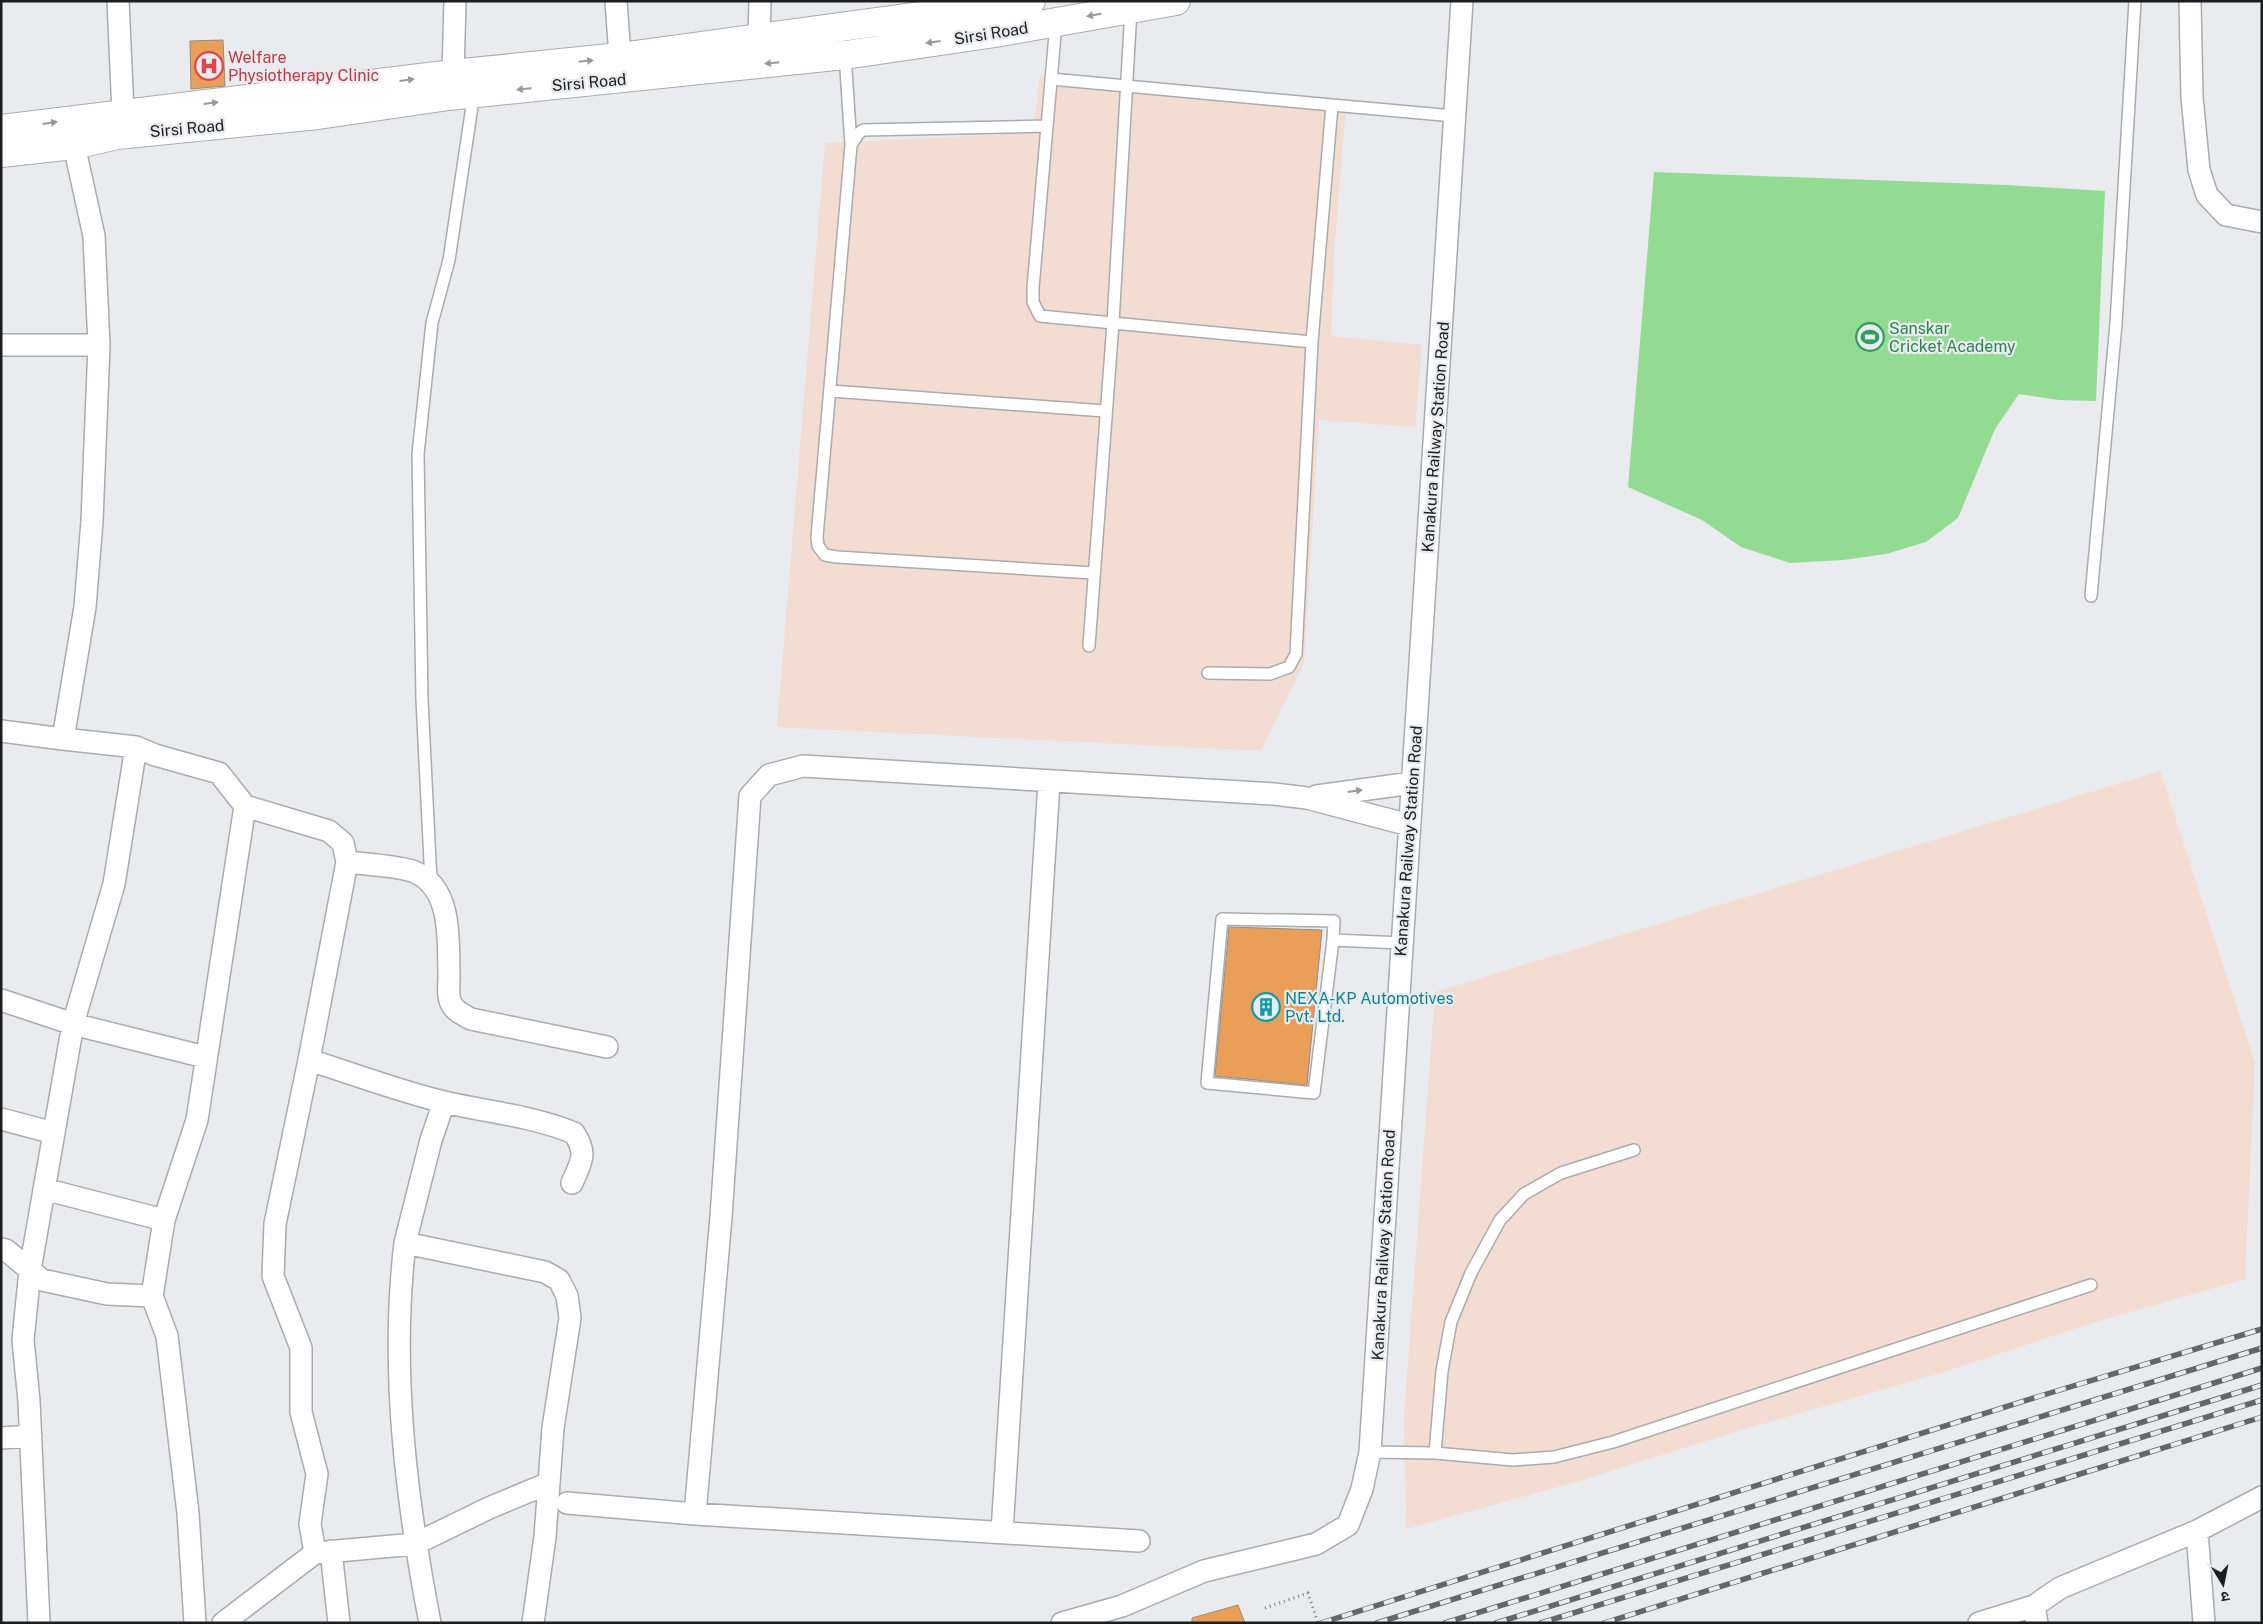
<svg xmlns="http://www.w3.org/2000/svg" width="2263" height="1624" viewBox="0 0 2263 1624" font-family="'Public Sans','Noto Sans Devanagari',sans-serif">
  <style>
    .industrial { fill: #f3dcd1 }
    .green { fill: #93db93 }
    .building { fill: #e99f58; stroke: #908d8b }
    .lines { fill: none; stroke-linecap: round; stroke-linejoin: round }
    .service-casing { stroke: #a9abae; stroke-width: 14 }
    .minor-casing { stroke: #a9abae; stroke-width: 24 }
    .secondary-casing { stroke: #a9abae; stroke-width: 30 }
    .path { stroke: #787a7c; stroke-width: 3; stroke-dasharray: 1 4; stroke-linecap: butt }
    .service { stroke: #fff; stroke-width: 11 }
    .minor { stroke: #fff; stroke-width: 21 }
    .secondary { stroke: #fff; stroke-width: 28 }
    .rail-casing { stroke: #656668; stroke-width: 5.5 }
    .rail { stroke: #e9ebef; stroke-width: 4; stroke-dasharray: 11; stroke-linecap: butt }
    .oneway { fill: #99999a }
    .labels { text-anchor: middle; stroke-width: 4.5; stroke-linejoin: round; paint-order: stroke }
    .street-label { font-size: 16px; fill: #1c1d1e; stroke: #e9ebef }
    .health-label { font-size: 16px; fill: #be3a42; stroke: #e9ebef; text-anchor: start }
    .leisure-label { font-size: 16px; fill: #27864d; stroke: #e9ebef; text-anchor: start }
    .culture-label { font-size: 16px; fill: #0d838f; stroke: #e9ebef; text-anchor: start }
  </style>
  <rect width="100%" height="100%" fill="#e9ebef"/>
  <path class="industrial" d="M 1040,76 L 1346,105 L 1334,253 L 1331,336 L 1422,345 L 1415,427 L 1319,420 L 1304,663 L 1261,751 L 777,727 L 825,143 L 1033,133 Z
    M 2160,771 L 2255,1063 L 2245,1279 L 2089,1324 L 1947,1371 L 1728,1434 L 1586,1479 L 1406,1529 L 1404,1417 L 1435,992 Z"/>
  <path class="green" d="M 1654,172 L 2007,185 L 2105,191 L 2096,401 L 2059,400 L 2019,394 L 1995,429 L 1958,518 L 1926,542 L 1886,554 L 1843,560 L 1790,563 L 1741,547 L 1702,520 L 1628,487 Z"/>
  <path class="building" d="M 223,40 L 225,86 L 191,89 L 190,41 Z
    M 1229,927 L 1322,930 L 1307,1085 L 1215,1076 Z
    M 1238,1605 L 1245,1623 L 1192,1623 L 1192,1618 Z"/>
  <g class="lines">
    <defs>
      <path id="service" d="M 1056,23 L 1033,288 L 1033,302 L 1040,316 L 1312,342
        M 845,55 L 851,145
        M 1051,79 L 1332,105
        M 1047,126 L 863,130 L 858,134 L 851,145 L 817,537 L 818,546 L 825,555 L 837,557 L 1093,573
        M 831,391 L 1105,411
        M 2091,596 L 2116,324 L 2135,1
        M 1089,646 L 1113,323 L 1131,9
        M 1208,673 L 1270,674 L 1289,667 L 1296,654 L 1312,342 L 1332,105 L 1454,116
        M 431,882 L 422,700 L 418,454 L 432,323 L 449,260 L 474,93
        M 1333,940 L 1334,921 L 1222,919 L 1207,1083 L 1314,1093 L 1333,940 L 1402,943
        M 1370,1452 L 1435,1453 L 1513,1460 L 1554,1457 L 1613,1442 L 2091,1285
        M 1435,1453 L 1442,1371 L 1451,1322 L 1471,1273 L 1500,1220 L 1524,1194 L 1561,1173 L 1634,1150"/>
      <path id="minor" d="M 118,1 L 123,113
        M 616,1 L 620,57
        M 2190,1 L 2192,97 L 2199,170 L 2207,195 L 2226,215 L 2262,222
        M 759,38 L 760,1
        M 453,74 L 455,1
        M 74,145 L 94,236 L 99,345 L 92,521 L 85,607 L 63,739 L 136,747 L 155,755 L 219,773 L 245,806 L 329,831 L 343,843 L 347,862 L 309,1060 C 354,1074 398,1091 444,1102 C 487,1112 533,1116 574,1133 C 588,1154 581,1162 572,1183
        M 1,345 L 99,345
        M 1,731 L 63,739
        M 1317,796 L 1412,783
        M 347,862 C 364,864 401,866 415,872 C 453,889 448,941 449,975 C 449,984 447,997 452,1005 C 456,1012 464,1015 471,1019 L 607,1047
        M 1,1000 L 73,1024 L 205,1057
        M 309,1060 L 275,1224 L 273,1276 L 301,1348 L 301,1412 L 317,1474 L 310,1524 L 315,1553 L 415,1544 L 489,1508 L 549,1483 L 553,1428 L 570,1318 L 567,1296 L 559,1280 L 545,1272 L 405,1243 L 431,1140 L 444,1102
        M 1,1119 L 54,1133
        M 44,1189 L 164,1220
        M 405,1243 C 390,1369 406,1499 430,1623
        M 1,1249 L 6,1250 L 42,1280 L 107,1294 L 152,1296 L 167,1336 L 188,1513 L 195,1623
        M 152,1296 L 164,1220 L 197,1120 L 245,806
        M 1,1438 L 31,1436
        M 567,1503 L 695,1514 L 1139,1541
        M 695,1514 L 721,1217 L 750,796 L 769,775 L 803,766 L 1274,794 L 1307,798 L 1409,825
        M 2197,1531 L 2204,1623
        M 1002,1532 L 1049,782
        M 331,1551 L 339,1623
        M 39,1623 L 29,1401 L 23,1340 L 30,1270 L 73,1024 L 114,884 L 136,747
        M 223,1623 L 315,1553
        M 533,1623 L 545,1537 L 549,1483
        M 1062,1623 L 1122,1606 L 1204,1571 L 1316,1544 L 1348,1525 L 1362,1489 L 1370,1452 L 1462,1
        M 1979,1623 L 2034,1606
        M 2037,1623 L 2034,1606 L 2060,1588 L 2197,1531 L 2262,1497"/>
      <path id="secondary" d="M 1,129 L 453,74 L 620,57 L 1031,1
        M 1,153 L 74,145 L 117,135 L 318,115 L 449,96 L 845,55 L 995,33 L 1176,1"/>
    </defs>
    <use href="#service" class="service-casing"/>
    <use href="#minor" class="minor-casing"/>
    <use href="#secondary" class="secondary-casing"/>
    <path class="path" d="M 1265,1608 L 1308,1593 L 1318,1623"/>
    <use href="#service" class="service"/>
    <use href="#minor" class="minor"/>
    <use href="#secondary" class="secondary"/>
    <defs>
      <path id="rail" d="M 1321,1623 L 2040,1396 L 2262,1329
        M 1377,1623 L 2262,1348
        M 1445,1623 L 2262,1368
        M 1496,1623 L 2262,1385
        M 1541,1623 L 2262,1400
        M 1604,1623 L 2262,1417"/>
    </defs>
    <use href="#rail" class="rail-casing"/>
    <use href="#rail" class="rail"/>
  </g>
  <defs><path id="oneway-solid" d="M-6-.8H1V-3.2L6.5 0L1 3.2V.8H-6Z" transform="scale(1.25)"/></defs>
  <g class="oneway">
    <use href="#oneway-solid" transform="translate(1094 15) rotate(170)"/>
    <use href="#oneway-solid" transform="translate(933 42) rotate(172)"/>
    <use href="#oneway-solid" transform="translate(586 61) rotate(-6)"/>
    <use href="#oneway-solid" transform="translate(772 63) rotate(174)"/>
    <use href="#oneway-solid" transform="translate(407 80) rotate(-7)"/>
    <use href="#oneway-solid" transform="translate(524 89) rotate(175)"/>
    <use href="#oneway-solid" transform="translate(211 103) rotate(-7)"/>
    <use href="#oneway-solid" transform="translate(50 123) rotate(-8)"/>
    <use href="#oneway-solid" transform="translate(1355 791) rotate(-8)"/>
  </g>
  <defs>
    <symbol id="hospital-ring" viewBox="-11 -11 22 22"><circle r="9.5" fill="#e9ebef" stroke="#e0444e" stroke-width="1.5"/><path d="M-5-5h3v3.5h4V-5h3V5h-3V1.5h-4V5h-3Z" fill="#e0444e"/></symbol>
    <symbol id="stadium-ring" viewBox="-11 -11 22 22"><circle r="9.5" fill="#e9ebef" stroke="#2e9e5b" stroke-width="1.5"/><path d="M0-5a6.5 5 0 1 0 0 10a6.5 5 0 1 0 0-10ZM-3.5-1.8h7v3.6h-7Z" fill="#2e9e5b"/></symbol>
    <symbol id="building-ring" viewBox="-11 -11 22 22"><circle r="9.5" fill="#e9ebef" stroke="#0f9aa8" stroke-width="1.5"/><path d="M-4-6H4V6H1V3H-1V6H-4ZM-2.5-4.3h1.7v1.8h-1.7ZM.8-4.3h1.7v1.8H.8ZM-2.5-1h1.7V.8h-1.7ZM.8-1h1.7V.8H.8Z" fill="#0f9aa8"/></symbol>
  </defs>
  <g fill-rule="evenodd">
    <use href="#hospital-ring" x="193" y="50" width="32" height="32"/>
    <use href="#stadium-ring" x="1854" y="321" width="32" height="32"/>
    <use href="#building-ring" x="1250" y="991" width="32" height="32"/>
  </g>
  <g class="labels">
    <g class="street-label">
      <text transform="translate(991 33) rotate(-9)" y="6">Sirsi Road</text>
      <text transform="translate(589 82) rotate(-5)" y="6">Sirsi Road</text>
      <text transform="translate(187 128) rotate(-5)" y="6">Sirsi Road</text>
      <text transform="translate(1435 437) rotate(-86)" y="6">Kanakura Railway Station Road</text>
      <text transform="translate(1408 841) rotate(-86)" y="6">Kanakura Railway Station Road</text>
      <text transform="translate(1383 1245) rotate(-87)" y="6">Kanakura Railway Station Road</text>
    </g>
    <g class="health-label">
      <text x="228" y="63">Welfare<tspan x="228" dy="18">Physiotherapy Clinic</tspan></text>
    </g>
    <g class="leisure-label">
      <text x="1889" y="334">Sanskar<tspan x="1889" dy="18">Cricket Academy</tspan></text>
    </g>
    <g class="culture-label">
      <text x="1285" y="1004">NEXA-KP Automotives<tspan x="1285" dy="18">Pvt. Ltd.</tspan></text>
    </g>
  </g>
  <rect width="2263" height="1624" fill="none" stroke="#1c1d1e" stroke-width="5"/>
  <g transform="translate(2223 1584) rotate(170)" stroke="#e9ebef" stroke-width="4" paint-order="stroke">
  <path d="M0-4L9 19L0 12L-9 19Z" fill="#1c1d1e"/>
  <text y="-8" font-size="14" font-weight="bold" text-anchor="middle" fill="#1c1d1e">उ</text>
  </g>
</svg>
